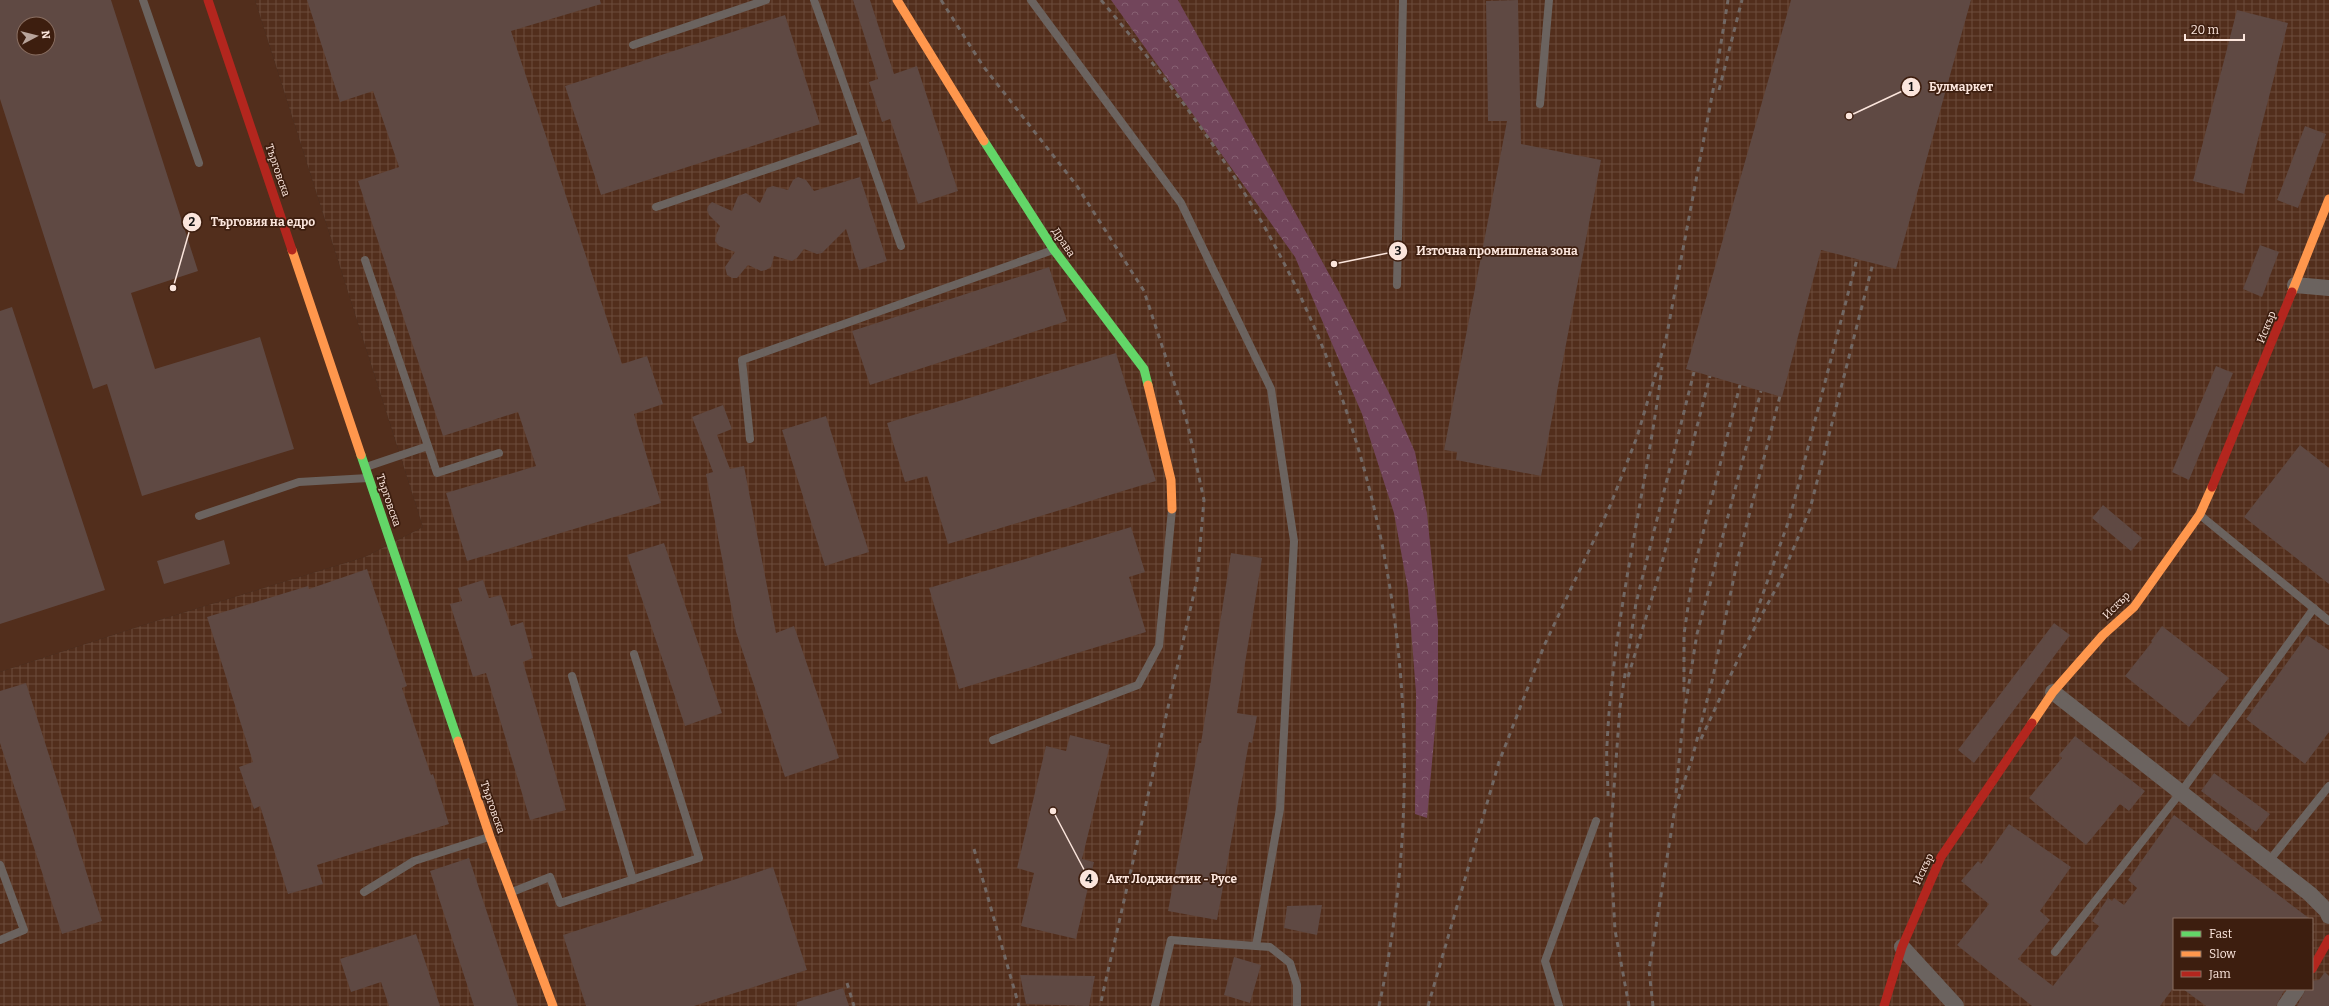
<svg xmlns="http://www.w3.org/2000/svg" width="2329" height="1006" viewBox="0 0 2329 1006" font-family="Bitter,serif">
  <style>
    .built { fill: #522e1c; fill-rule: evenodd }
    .industrial { fill: url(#industrial-grid); fill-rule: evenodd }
    .forest { fill: url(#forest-crowns) }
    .building { fill: #5f4943; fill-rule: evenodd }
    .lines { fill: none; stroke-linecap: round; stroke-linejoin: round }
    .lane { stroke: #6b635f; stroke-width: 8 }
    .street { stroke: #6b635f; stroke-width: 16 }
    .fast { stroke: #63d668; stroke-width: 9 }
    .slow { stroke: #ff974d; stroke-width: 9 }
    .jam { stroke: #b3261e; stroke-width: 9 }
    .rail { stroke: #726864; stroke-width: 3; stroke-dasharray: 5 5; stroke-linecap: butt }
    .labels { text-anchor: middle; stroke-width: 3.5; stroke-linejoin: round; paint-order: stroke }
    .street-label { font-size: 11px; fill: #fbe5dc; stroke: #3d1e0f }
    .leader { fill: none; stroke: #fbe5dc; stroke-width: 1.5 }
    .callout-dot { fill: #fbe5dc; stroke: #3d1e0f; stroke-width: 1.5 }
    .mark-label { font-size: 12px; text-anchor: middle; font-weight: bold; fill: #111 }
    .callout-label { font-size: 12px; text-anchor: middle; font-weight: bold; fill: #fbe5dc; stroke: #3d1e0f; stroke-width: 3.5; stroke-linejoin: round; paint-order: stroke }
  </style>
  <defs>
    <pattern id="industrial-grid" width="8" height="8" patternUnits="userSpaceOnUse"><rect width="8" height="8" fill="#522e1c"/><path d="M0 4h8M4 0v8" fill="none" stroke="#6c4c3c"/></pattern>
    <pattern id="forest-crowns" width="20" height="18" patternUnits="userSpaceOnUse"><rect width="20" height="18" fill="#72455b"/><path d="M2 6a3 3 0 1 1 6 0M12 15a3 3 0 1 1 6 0" fill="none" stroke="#876072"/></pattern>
  </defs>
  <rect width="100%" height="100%" fill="#3d2c23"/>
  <path class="built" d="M 0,0 L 255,0 L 423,527 L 365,557 L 153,622 L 0,672 ZM 24,24 L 48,24 L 48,48 L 24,48 Z"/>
  <path class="industrial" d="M 255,0 L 2329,0 L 2329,1006 L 0,1006 L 0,672 L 153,622 L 365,557 L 423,527 ZM 2174,919 L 2312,919 L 2312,989 L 2174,989 Z"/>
  <path class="forest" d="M 1111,0 L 1178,0 L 1339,292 L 1390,395 L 1415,452 L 1427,513 L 1438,623 L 1438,696 L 1427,818 L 1415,814 L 1416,693 L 1408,590 L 1394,513 L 1362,414 L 1295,257 Z"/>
  <path class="building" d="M 0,0 L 111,0 L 198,271 L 131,293 L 155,369 L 260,337 L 294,449 L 142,496 L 107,384 L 93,389 L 0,99 ZM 24,24 L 48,24 L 48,48 L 24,48 Z
    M 307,0 L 600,0 L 601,4 L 511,31 L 622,364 L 647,356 L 663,404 L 634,414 L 661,503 L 467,561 L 446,493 L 536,466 L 518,412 L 443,436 L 358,181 L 399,167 L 373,91 L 340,102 Z
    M 853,0 L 870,0 L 894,74 L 917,66 L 958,191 L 918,204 L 890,119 L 882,122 L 869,82 L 878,79 Z
    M 1518,0 L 1521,144 L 1601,160 L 1541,476 L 1456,460 L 1457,452 L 1444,450 L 1507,121 L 1488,121 L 1486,1 Z
    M 1791,0 L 1971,0 L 1896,269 L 1821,250 L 1782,397 L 1686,369 Z
    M 2237,10 L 2288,23 L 2244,194 L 2193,181 Z
    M 785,15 L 820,124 L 601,195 L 565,86 Z
    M 2305,126 L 2326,134 L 2298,208 L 2277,200 Z
    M 798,177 L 806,180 L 814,191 L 860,177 L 887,261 L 859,270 L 846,229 L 822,253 L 817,254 L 804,249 L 797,258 L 792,261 L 774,256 L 771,267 L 766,270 L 761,271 L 748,265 L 737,278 L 732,278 L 727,275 L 725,267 L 735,252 L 719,246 L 715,241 L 716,235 L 720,226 L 709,215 L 707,210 L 708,206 L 712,202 L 732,211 L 738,196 L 746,193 L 760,203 L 767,188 L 773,186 L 788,190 L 793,180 Z
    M 2260,245 L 2279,252 L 2262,297 L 2243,289 Z
    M 1049,267 L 1067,321 L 870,385 L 852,331 Z
    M 12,307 L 105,590 L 0,624 L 0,311 Z
    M 1116,353 L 1156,481 L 948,544 L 927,476 L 905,482 L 887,423 Z
    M 2216,366 L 2233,373 L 2189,480 L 2172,472 Z
    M 723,405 L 732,429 L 717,435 L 730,469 L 744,466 L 776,633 L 794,626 L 839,758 L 785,777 L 736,632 L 706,474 L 713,472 L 692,417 Z
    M 826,416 L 869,552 L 825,566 L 782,430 Z
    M 2300,445 L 2329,468 L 2329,584 L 2244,517 Z
    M 2103,505 L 2142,538 L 2131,551 L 2092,518 Z
    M 1131,527 L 1145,572 L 1129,577 L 1146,632 L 959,689 L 929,588 Z
    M 224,540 L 230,564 L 164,584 L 157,561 Z
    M 664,543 L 722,713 L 685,726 L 627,555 Z
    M 1231,553 L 1262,558 L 1237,713 L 1257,716 L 1252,743 L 1249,742 L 1217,920 L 1168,911 L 1199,743 L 1201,743 Z
    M 367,569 L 407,686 L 402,688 L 431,775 L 433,774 L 449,824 L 317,865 L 323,884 L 288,894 L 260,806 L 254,809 L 239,767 L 253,762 L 207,617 L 308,586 L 309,589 Z
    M 483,580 L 489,598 L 501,595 L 511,626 L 523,622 L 533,658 L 523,662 L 566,810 L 530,820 L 486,673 L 473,677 L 450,604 L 462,601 L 458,588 Z
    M 2054,623 L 2070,635 L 1974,763 L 1958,750 Z
    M 2162,626 L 2229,678 L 2189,727 L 2125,676 L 2152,642 L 2151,641 Z
    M 2307,635 L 2329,650 L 2329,732 L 2305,764 L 2246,719 Z
    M 26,683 L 102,921 L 62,934 L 0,743 L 0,691 Z
    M 1070,735 L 1110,745 L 1082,859 L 1094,862 L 1076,939 L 1021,926 L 1034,873 L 1017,868 L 1046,746 L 1066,751 Z
    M 2075,736 L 2145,791 L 2129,811 L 2120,804 L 2086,845 L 2029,798 L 2062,758 L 2059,755 Z
    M 2214,773 L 2270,814 L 2256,832 L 2201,791 Z
    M 2174,815 L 2310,919 L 2174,919 L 2174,987 L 2160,1006 L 2032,1006 L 1957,945 L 1989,904 L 1961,881 L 1978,861 L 1981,864 L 2009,824 L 2071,867 L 2040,911 L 2050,920 L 2018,959 L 2053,986 L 2099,926 L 2092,921 L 2108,898 L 2112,901 L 2114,898 L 2124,905 L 2137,888 L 2128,880 Z
    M 469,858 L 518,1006 L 474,1006 L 430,871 Z
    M 773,867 L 807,970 L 694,1006 L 586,1006 L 563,935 Z
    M 1322,905 L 1317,935 L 1284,928 L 1287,906 Z
    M 416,934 L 440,1006 L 389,1006 L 381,982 L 351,992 L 340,959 Z
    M 1234,957 L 1261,965 L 1250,1003 L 1224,995 Z
    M 2325,972 L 2329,976 L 2329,1006 L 2297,1006 L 2306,989 L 2312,989 L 2312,981 L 2319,980 Z
    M 1020,975 L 1095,976 L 1089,1006 L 1026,1004 Z
    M 843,988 L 849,1006 L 797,1006 L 797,1002 Z
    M 2183,989 L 2285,989 L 2276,1006 L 2206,1006 Z"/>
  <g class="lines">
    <path class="lane" d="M 143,0 L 199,163
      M 814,0 L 901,246
      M 1031,0 L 1181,203 L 1271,389 L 1294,541 L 1280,809 L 1256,946
      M 633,45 L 766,0
      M 1540,104 L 1549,0
      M 656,207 L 862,137
      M 365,260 L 428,446
      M 1397,285 L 1403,0
      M 750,439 L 742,360 L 1053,250
      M 366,467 L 428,446 L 437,473 L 499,453
      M 2200,515 L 2329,621
      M 199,516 L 299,482 L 368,478
      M 572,676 L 633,880
      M 993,740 L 1138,685 L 1159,646 L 1172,509
      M 2269,861 L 2329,786
      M 0,865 L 24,930 L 0,940
      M 364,892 L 414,861 L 489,837
      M 512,892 L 550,877 L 560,903 L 699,858 L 634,654
      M 2055,952 L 2181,792 L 2314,608
      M 1155,1006 L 1171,940 L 1270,947 L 1290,963 L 1297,985 L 1297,1006
      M 1559,1006 L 1545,961 L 1596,821"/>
    <path class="street" d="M 2295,285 L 2329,288
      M 2053,692 L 2310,894 L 2327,911 L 2329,916
      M 1902,947 L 1956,1006
      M 2285,1006 L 2297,989"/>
    <path class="fast" d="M 984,141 L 1054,250 L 1144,369 L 1148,385
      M 361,455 L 458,741"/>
    <path class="slow" d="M 897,0 L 984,141
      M 292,250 L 361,455
      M 2292,292 L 2329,199
      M 1148,385 L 1171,480 L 1172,509
      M 2032,723 L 2053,692 L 2103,635 L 2134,607 L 2200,514 L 2212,487
      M 458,741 L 490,837 L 553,1006"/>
    <path class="jam" d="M 208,0 L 292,250
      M 2212,487 L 2292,292
      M 2312,969 L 2329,939
      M 1884,1006 L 1902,947 L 1941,857 L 2032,723"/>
    <path class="rail" d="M 941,0 L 983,66 L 1077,186 L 1144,291 L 1187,422 L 1204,500 L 1197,580 L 1100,1006
      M 1101,0 C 1163,74 1222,150 1269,235 C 1398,468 1435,747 1379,1006
      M 1719,90 L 1742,0
      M 1753,622 L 1790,517 L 1857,259
      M 1628,677 L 1658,578 L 1710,376
      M 1684,692 L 1684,634 L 1693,573 L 1740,385
      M 1701,739 L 1740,655 L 1779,583 L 1810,509 L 1873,263
      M 1676,793 L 1683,720 L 1697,634 L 1761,391
      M 1608,796 C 1608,779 1606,762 1607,745 C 1613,617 1646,493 1662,367
      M 974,849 L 1019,1006
      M 847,983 L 854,1006
      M 1428,1006 L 1499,762 L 1544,646 L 1610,506 L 1637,437 L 1666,339 L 1715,80 L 1728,0
      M 1629,1006 L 1615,930 L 1610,842 L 1620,707 L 1636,603 L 1694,372
      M 1653,1006 L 1649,970 L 1675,808 L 1692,759 L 1713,677 L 1738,558 L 1780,396"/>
  </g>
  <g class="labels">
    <g class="street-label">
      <text transform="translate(278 170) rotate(71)" y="4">Търговска</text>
      <text transform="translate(1064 242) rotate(56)" y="4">Драва</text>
      <text transform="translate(2266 327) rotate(-68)" y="4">Искър</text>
      <text transform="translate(389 500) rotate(71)" y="4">Търговска</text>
      <text transform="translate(2116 605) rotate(-45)" y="4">Искър</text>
      <text transform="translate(493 807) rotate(71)" y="4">Търговска</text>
      <text transform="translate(1923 869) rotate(-65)" y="4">Искър</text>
    </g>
  </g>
  <path class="leader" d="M1849 116L1911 87M173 288L192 222M1334 264L1398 251M1053 811L1089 879"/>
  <g class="callout-dot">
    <circle cx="1849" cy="116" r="4"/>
    <circle cx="173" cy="288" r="4"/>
    <circle cx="1334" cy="264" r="4"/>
    <circle cx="1053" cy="811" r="4"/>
    <circle cx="1911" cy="87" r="10"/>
    <circle cx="192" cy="222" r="10"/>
    <circle cx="1398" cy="251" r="10"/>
    <circle cx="1089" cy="879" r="10"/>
  </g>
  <g class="mark-label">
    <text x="1911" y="91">1</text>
    <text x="192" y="226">2</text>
    <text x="1398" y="255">3</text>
    <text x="1089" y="883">4</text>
  </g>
  <g class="callout-label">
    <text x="1961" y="91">Булмаркет</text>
    <text x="263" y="226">Търговия на едро</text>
    <text x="1497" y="255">Източна промишлена зона</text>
    <text x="1172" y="883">Акт Лоджистик - Русе</text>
  </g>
  <rect x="2173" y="918" width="140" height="72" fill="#3d1e0f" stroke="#896e61"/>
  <rect x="2181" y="931" width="20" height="6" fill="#63d668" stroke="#896e61"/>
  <text x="2209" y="938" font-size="12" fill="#fbe5dc">Fast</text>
  <rect x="2181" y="951" width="20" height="6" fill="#ff974d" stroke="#896e61"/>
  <text x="2209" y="958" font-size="12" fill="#fbe5dc">Slow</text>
  <rect x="2181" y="971" width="20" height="6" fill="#b3261e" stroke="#896e61"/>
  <text x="2209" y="978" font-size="12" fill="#fbe5dc">Jam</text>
  <g transform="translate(36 36) rotate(83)"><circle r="19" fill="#3d1e0f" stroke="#896e61"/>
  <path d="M0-3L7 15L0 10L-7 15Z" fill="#b8a49b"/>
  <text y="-6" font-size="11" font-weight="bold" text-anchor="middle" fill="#fbe5dc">N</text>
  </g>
  <path d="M2185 34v6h59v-6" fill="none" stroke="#fbe5dc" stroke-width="2"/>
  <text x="2191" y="34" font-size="12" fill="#fbe5dc" stroke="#3d1e0f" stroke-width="3" paint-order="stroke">20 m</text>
</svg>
